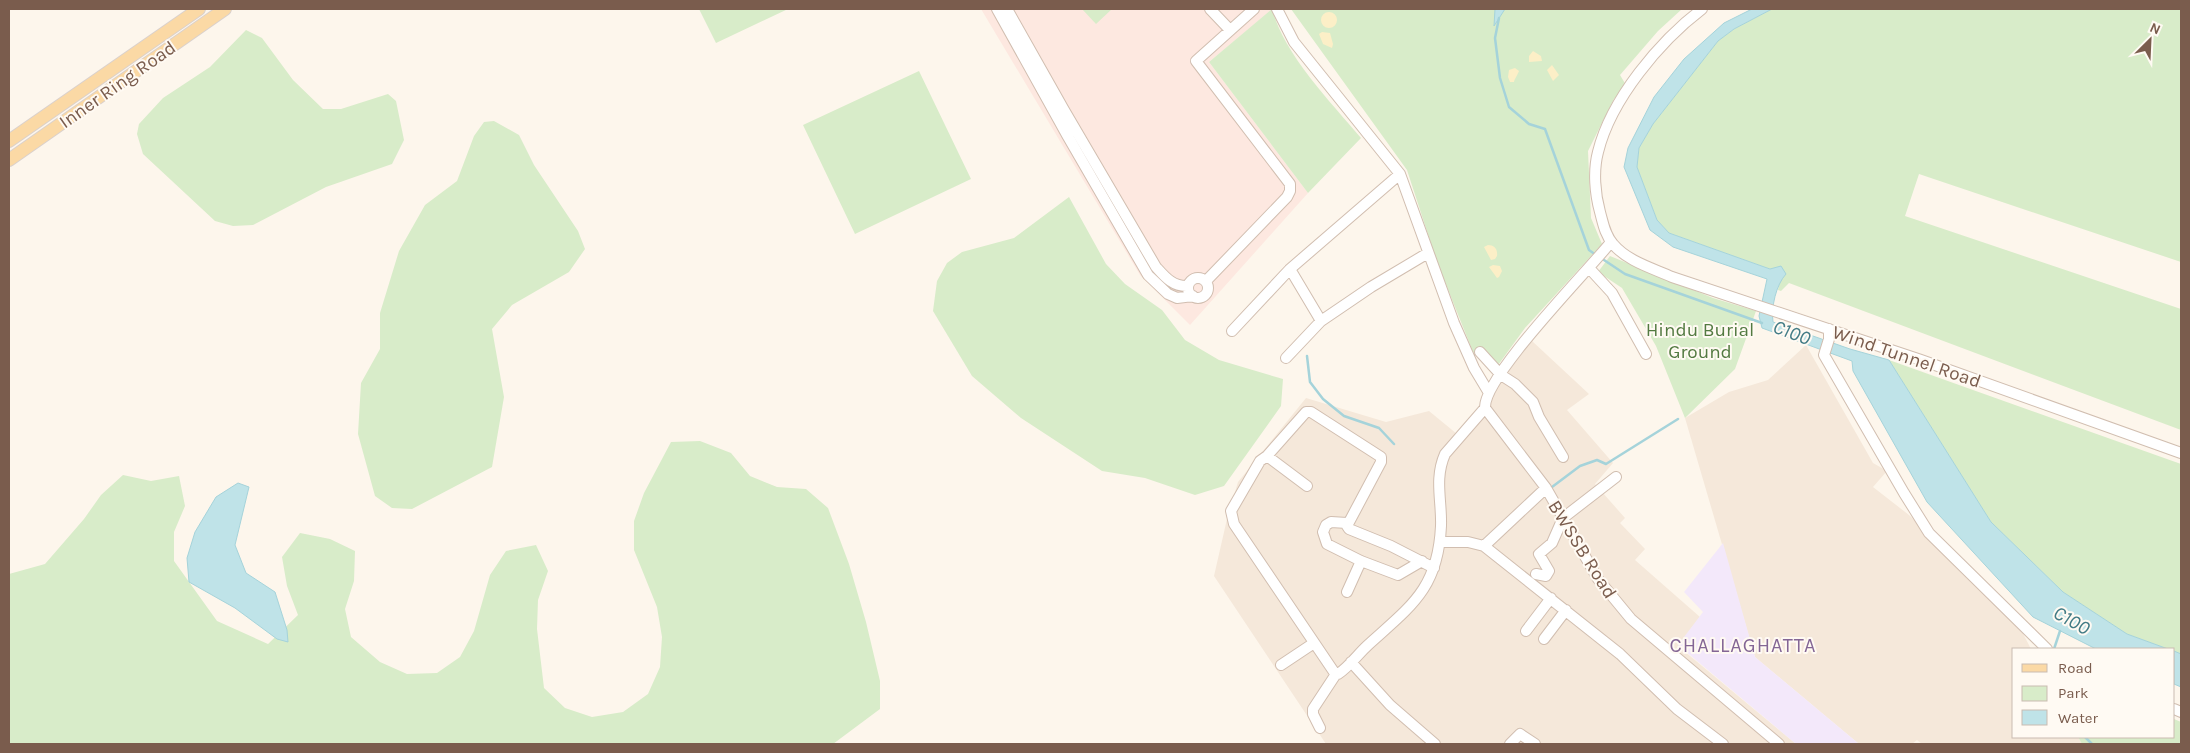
<svg xmlns="http://www.w3.org/2000/svg" width="2190" height="753" viewBox="0 0 2190 753" font-family="Karla,sans-serif">
  <style>
    .residential { fill: #f5e8da }
    .commercial { fill: #fde8e0 }
    .education { fill: #f3e8fa }
    .green { fill: #d8ecc9 }
    .sand { fill: #fcefc7 }
    .water { fill: #bfe3e8; stroke: #a5d3da }
    .lines { fill: none; stroke-linecap: round; stroke-linejoin: round }
    .stream { stroke: #a5d3da; stroke-width: 2.5 }
    .minor-casing { stroke: #d1beb0; stroke-width: 12 }
    .major-casing { stroke: #dad1cd; stroke-width: 14 }
    .minor { stroke: #fff; stroke-width: 10 }
    .major { stroke: #fbd9a5; stroke-width: 12 }
    .labels { text-anchor: middle; stroke-width: 4; stroke-linejoin: round; paint-order: stroke }
    .street-label { font-size: 19px; fill: #7a5c4d; stroke: #fffaf3 }
    .park-label { font-size: 19px; fill: #537a41; stroke: #fffaf3 }
    .water-label { font-size: 20px; font-style: italic; fill: #437c86; stroke: #fffaf3 }
    .neighbourhood-label { font-size: 20px; letter-spacing: 1px; fill: #846695; stroke: #fffaf3 }
  </style>
  <rect width="100%" height="100%" fill="#fdf6ec"/>
  <path class="residential" d="M 1532,341 L 1589,394 L 1567,410 L 1613,463 L 1595,484 L 1625,518 L 1620,523 L 1645,549 L 1635,560 L 1700,617 L 1678,646 L 1796,744 L 1326,744 L 1214,576 L 1227,519 L 1238,482 L 1306,398 L 1386,422 L 1429,411 L 1457,434 Z
    M 1806,345 L 1873,463 L 1887,471 L 1873,487 L 1909,515 L 2017,622 L 2031,649 L 2014,649 L 2014,737 L 2078,737 L 2082,744 L 1922,744 L 1917,740 L 1912,744 L 1859,744 L 1755,657 L 1685,418 L 1729,392 L 1768,380 Z"/>
  <path class="commercial" d="M 981,9 L 1273,9 L 1209,62 L 1308,193 L 1190,325 L 1140,275 Z"/>
  <path class="education" d="M 1723,543 L 1755,657 L 1859,744 L 1796,744 L 1678,645 L 1703,612 L 1684,592 Z"/>
  <path class="green" d="M 699,9 L 788,9 L 716,43 Z
    M 1082,9 L 1112,9 L 1096,24 Z
    M 1272,9 C 1285,56 1330,101 1361,138 L 1308,193 L 1209,62 Z
    M 1291,9 L 1682,9 L 1658,31 L 1620,75 L 1626,85 L 1614,99 L 1588,151 L 1591,218 L 1602,244 L 1525,328 L 1493,372 L 1473,352 L 1437,262 L 1407,170 Z
    M 1772,9 L 2181,9 L 2181,262 L 1919,174 L 1905,216 L 2181,309 L 2181,430 L 1789,283 L 1781,291 L 1778,290 L 1780,280 L 1770,269 L 1669,233 L 1657,220 L 1637,167 L 1639,148 L 1653,124 L 1718,41 L 1734,29 Z
    M 246,30 L 262,38 L 293,80 L 323,109 L 341,109 L 388,94 L 396,101 L 404,140 L 392,164 L 326,187 L 253,225 L 233,226 L 215,221 L 143,154 L 137,134 L 139,124 L 163,98 L 210,67 Z
    M 919,71 L 971,179 L 855,234 L 803,125 Z
    M 494,121 L 519,135 L 534,165 L 578,231 L 585,249 L 569,272 L 512,305 L 492,329 L 504,397 L 492,467 L 412,509 L 392,508 L 375,496 L 358,434 L 361,383 L 380,349 L 380,313 L 399,251 L 425,205 L 457,181 L 474,136 L 484,122 Z
    M 1069,197 L 1106,264 L 1125,284 L 1162,310 L 1185,340 L 1219,360 L 1283,379 L 1281,406 L 1224,486 L 1195,495 L 1145,478 L 1102,471 L 1021,418 L 972,376 L 933,311 L 937,281 L 947,263 L 962,252 L 1014,238 Z
    M 1610,256 L 1713,298 L 1756,311 L 1735,369 L 1685,418 L 1656,346 L 1622,288 L 1598,272 Z
    M 1889,360 L 2181,464 L 2181,654 L 2174,651 L 2174,649 L 2168,649 L 2127,634 L 2063,592 L 1991,522 Z
    M 700,441 L 731,453 L 750,476 L 777,487 L 806,489 L 828,508 L 849,564 L 866,622 L 880,681 L 880,709 L 833,744 L 9,744 L 9,574 L 45,564 L 84,519 L 101,495 L 123,475 L 151,481 L 179,476 L 185,506 L 174,532 L 174,561 L 217,621 L 268,644 L 298,615 L 287,586 L 282,557 L 300,533 L 330,539 L 355,551 L 354,581 L 345,609 L 351,637 L 380,662 L 407,674 L 437,673 L 460,657 L 474,631 L 490,575 L 506,551 L 536,545 L 548,571 L 538,600 L 537,629 L 544,688 L 565,708 L 592,717 L 623,712 L 648,694 L 660,667 L 662,637 L 657,607 L 634,550 L 634,521 L 644,493 L 671,442 Z
    M 2174,719 L 2181,722 L 2181,744 L 2082,744 L 2078,737 L 2174,737 Z"/>
  <path class="sand" d="M1321 20a8 8 0 1 1 16 0a8 8 0 1 1-16 0Z
    M 1322,32 L 1330,33 L 1333,44 L 1332,48 L 1323,44 L 1319,34 Z
    M 1533,51 L 1541,56 L 1542,61 L 1529,62 L 1529,56 Z
    M 1552,65 L 1559,75 L 1553,81 L 1547,70 Z
    M 1515,68 L 1519,71 C 1519,72 1514,80 1514,82 L 1510,82 L 1508,77 L 1509,70 Z
    M 1488,245 C 1494,245 1498,249 1497,256 L 1495,259 L 1491,260 L 1484,247 Z
    M 1493,265 L 1500,266 L 1502,271 L 1499,277 L 1497,278 L 1489,267 Z"/>
  <path class="water" d="M 1495,9 L 1505,9 L 1494,26 Z
    M 1752,9 L 1772,9 L 1734,29 L 1718,41 L 1653,124 L 1639,148 L 1637,167 L 1657,220 L 1669,233 L 1770,269 L 1781,266 L 1786,274 C 1776,285 1771,307 1773,322 L 1850,349 L 1889,360 L 1991,522 L 2063,592 L 2127,634 L 2168,649 L 2096,649 L 2033,617 L 1927,502 L 1853,371 L 1852,361 L 1762,328 L 1759,316 L 1767,279 L 1673,247 L 1650,230 L 1624,167 L 1628,148 L 1654,97 L 1684,59 L 1724,23 Z
    M 238,483 L 249,487 L 235,545 L 246,573 L 275,592 L 287,630 L 288,642 L 277,639 L 235,608 L 189,582 L 187,558 L 195,532 L 216,497 Z
    M 2174,651 L 2181,654 L 2181,687 L 2174,684 Z"/>
  <g class="lines">
    <path class="stream" d="M 1499,18 L 1495,38 L 1500,78 L 1509,107 L 1529,124 L 1545,129 L 1589,250 L 1596,255
      M 1601,258 L 1625,274 L 1762,323
      M 1307,356 L 1310,382 L 1323,399 L 1344,416 L 1379,428 L 1394,444
      M 1552,487 L 1580,466 L 1597,460 L 1606,464 L 1678,419
      M 2054,649 L 2060,631
      M 2085,737 L 2092,744"/>
    <defs>
      <path id="minor" d="M 997,9 L 1067,135 L 1148,275 L 1168,294 L 1177,298 L 1193,296
        M 1007,9 L 1064,110 L 1156,267 C 1165,277 1173,287 1188,286
        M 1210,9 L 1230,30 L 1234,27
        M 1277,9 L 1294,42 L 1400,174 L 1454,323 L 1474,368 L 1489,393
        M 1702,9 C 1660,41 1611,99 1598,152 C 1593,171 1595,194 1600,212 C 1603,223 1605,235 1613,244 C 1627,261 1652,268 1672,277 L 1921,360 L 2181,453
        M 1611,242 C 1588,271 1483,377 1485,408 L 1546,488 L 1598,579 L 1631,619 L 1779,744
        M 1589,268 L 1612,293 L 1646,354
        M 1290,269 L 1321,321
        M1188 288a10 10 0 1 1 20 0a10 10 0 1 1-20 0Z
        M 1206,281 L 1287,197 L 1290,191 L 1290,184 L 1196,61 L 1254,9
        M 1829,329 L 1829,339 L 1824,355 L 1904,493 L 1929,533 L 2047,649
        M 1232,331 L 1290,269 L 1400,174
        M 1480,352 L 1501,375 L 1515,384 L 1533,402 L 1539,417 L 1563,457
        M 1286,358 L 1321,321 L 1371,287 L 1428,253
        M 1267,456 L 1307,486
        M 1347,523 L 1331,522 L 1326,525 L 1323,532 L 1327,544 L 1361,561 L 1398,575 L 1422,561
        M 1440,542 L 1468,542 L 1484,546 L 1620,654 L 1677,709 L 1723,744
        M 1484,546 L 1546,488
        M 1434,568 L 1391,546 L 1349,529 L 1347,526 L 1381,462 L 1381,457 L 1311,412 L 1306,412 L 1267,456 L 1260,461 L 1231,511 L 1234,524 L 1334,672 L 1338,674 C 1349,667 1358,654 1368,645 C 1411,606 1438,589 1441,526 C 1442,501 1434,479 1445,454 L 1485,408
        M 1536,574 L 1546,576 L 1549,571 L 1539,554 L 1552,543 L 1563,518 L 1616,477
        M 1347,592 L 1361,561
        M 1526,631 L 1551,598
        M 1544,639 L 1566,610
        M 1351,662 L 1390,705 L 1435,744
        M 1281,665 L 1314,643
        M 2174,709 L 2181,712
        M 1320,728 L 1313,714 L 1313,709 L 1336,674
        M 1510,744 L 1520,734 L 1535,744"/>
      <path id="major" d="M 9,141 L 199,9
        M 9,160 L 225,9"/>
    </defs>
    <use href="#minor" class="minor-casing"/>
    <use href="#major" class="major-casing"/>
    <use href="#minor" class="minor"/>
    <use href="#major" class="major"/>
  </g>
  <g class="labels">
    <g class="street-label">
      <text transform="translate(117 84) rotate(-35)" y="7">Inner Ring Road</text>
      <text transform="translate(1907 356) rotate(19)" y="7">Wind Tunnel Road</text>
      <text transform="translate(1583 549) rotate(58)" y="7">BWSSB Road</text>
    </g>
    <g class="park-label">
      <text x="1700" y="336">Hindu Burial<tspan x="1700" dy="22">Ground</tspan></text>
    </g>
    <g class="water-label">
      <text transform="translate(1792 332) rotate(21)" y="7">C100</text>
      <text transform="translate(2072 620) rotate(29)" y="7">C100</text>
    </g>
    <g class="neighbourhood-label">
      <text x="1743" y="652">CHALLAGHATTA</text>
    </g>
  </g>
  <rect width="2190" height="753" fill="none" stroke="#7a5c4d" stroke-width="20"/>
  <rect x="2012" y="648" width="162" height="90" fill="#fffaf3" stroke="#cabbb1"/>
  <rect x="2022" y="664" width="25" height="8" fill="#fbd9a5" stroke="#cabbb1"/>
  <text x="2058" y="673" font-size="15" fill="#7a5c4d">Road</text>
  <rect x="2022" y="686" width="25" height="15" fill="#d8ecc9" stroke="#cabbb1"/>
  <text x="2058" y="698" font-size="15" fill="#7a5c4d">Park</text>
  <rect x="2022" y="710" width="25" height="15" fill="#bfe3e8" stroke="#cabbb1"/>
  <text x="2058" y="723" font-size="15" fill="#7a5c4d">Water</text>
  <g transform="translate(2150 40) rotate(24)" stroke="#fffaf3" stroke-width="4" paint-order="stroke">
  <path d="M0-4L9 19L0 12L-9 19Z" fill="#7a5c4d"/>
  <text y="-8" font-size="14" font-weight="bold" text-anchor="middle" fill="#7a5c4d">N</text>
  </g>
</svg>
